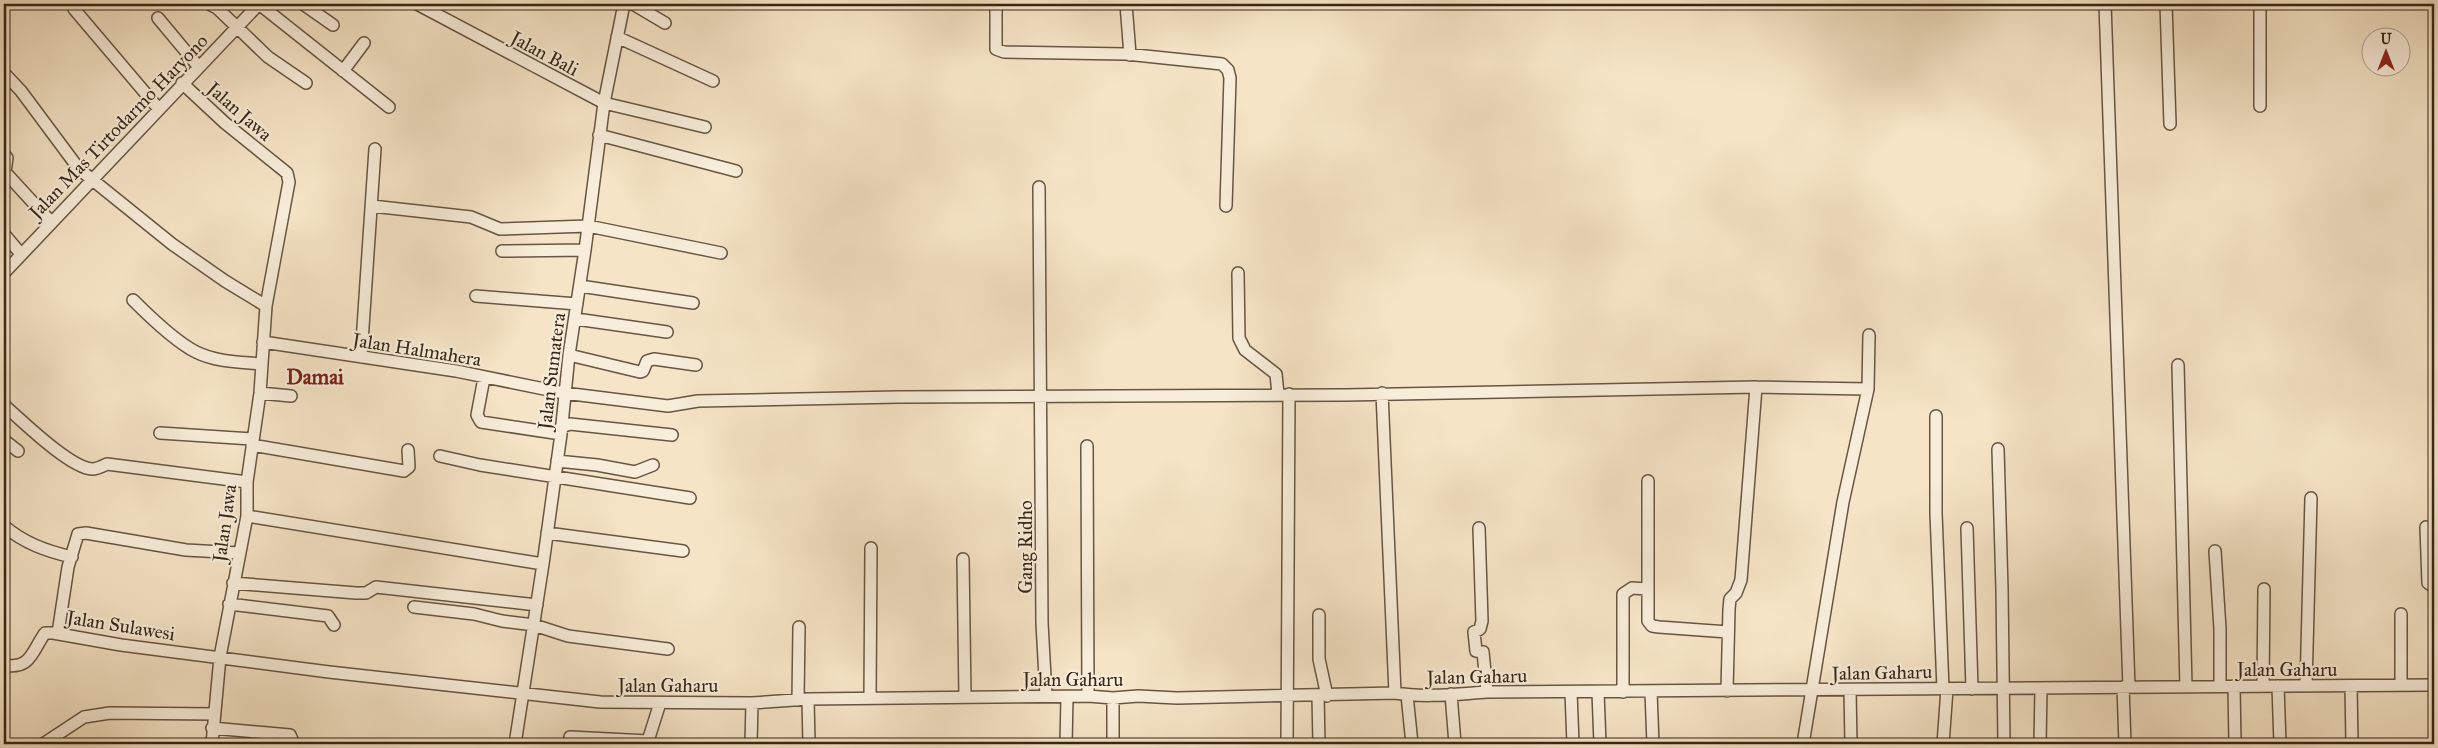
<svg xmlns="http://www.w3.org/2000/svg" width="2438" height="748" viewBox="0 0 2438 748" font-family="'IM FELL Great Primer',serif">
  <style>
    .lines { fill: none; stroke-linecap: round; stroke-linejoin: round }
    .minor-casing { stroke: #665642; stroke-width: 14 }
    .minor { stroke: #f8edda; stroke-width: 11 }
    .labels { text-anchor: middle; stroke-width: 4.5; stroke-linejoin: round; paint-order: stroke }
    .street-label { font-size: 19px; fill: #372716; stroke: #f8edda }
    .quarter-label { font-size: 21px; font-weight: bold; fill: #7a1f14; stroke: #f8edda }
  </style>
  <rect width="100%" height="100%" fill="#f5e4c6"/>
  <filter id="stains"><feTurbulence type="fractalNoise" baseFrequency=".004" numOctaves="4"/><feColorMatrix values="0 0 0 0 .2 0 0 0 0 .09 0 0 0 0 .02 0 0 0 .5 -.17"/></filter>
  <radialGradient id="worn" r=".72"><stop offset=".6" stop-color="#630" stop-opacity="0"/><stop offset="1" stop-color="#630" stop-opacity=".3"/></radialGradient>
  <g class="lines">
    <defs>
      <path id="minor" d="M 209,4 L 217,8 L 268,57 L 306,83
        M 259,4 L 389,107
        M 303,4 L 333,25
        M 417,4 L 604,103 L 705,127
        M 633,4 L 665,23
        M 996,4 L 996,49 L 1004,52 L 1126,54 L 1222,64 L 1228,70 L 1230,78 L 1226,206
        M 1126,4 L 1130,55
        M 2105,4 L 2129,687
        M 2166,4 L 2170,124
        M 74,9 L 158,108
        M 158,18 L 198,66
        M 617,37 L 713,81
        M 343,71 L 364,43
        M 4,73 L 21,91 L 79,169 L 172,244 L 225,281 L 266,306 L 260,393 L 247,482 L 247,516 L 220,657 L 212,744
        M 182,83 L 225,123 L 287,173 L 289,182 L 266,306
        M 2260,106 L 2260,4
        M 599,135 L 736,171
        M 4,154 L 7,158 L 5,172 L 51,222
        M 1039,187 L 1042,623 L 1046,696
        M 372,206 L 471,217 L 500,229 L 588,226 L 721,253
        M 4,234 L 21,254
        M 502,251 L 585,250
        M 4,273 L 259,4
        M 1238,273 L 1239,338 L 1245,350 L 1276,374 L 1278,394
        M 580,286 L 693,303
        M 476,296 L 577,304
        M 133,300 C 149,316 176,342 196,352 C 216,362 240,362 261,364
        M 576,319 L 667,332
        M 263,342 L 456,371 L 564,393 L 668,406 L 698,401 L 898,397 L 1346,395 L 1756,387 L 1868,389
        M 569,355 L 640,372 L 643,371 L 647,361 L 654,359 L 696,365
        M 361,357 L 375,149
        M 2178,365 L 2186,687
        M 484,378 L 477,415 L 481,422 L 561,434
        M 260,393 L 291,396
        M 1382,393 L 1395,693
        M 4,405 C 21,420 70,468 92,469 C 97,469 103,466 107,464 L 247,482
        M 1936,416 L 1936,513 L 1943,689
        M 561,427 L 570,424 L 672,435
        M 160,433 L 252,439
        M 4,440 L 18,451
        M 252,445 L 404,471 L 409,467 L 408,450
        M 1087,446 L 1088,696
        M 1998,449 L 2002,589 L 2004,744
        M 440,456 L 480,465 L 690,498
        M 557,461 L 597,465 L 635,472 L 653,465
        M 1648,481 L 1648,621 L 1652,626 L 1659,627 L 1728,632
        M 247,516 L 543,564
        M 4,526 C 24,543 46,551 72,557
        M 2426,527 L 2428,583 L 2434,587
        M 1479,528 L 1482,621 L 1480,629 L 1474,632 L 1476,651 L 1483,652 L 1487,692
        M 1967,528 L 1972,689
        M 547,533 L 683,551
        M 2215,551 L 2220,629 L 2220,686
        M 963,559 L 965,697
        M 233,583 L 356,593 L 366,593 L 376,587 L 537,605
        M 229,604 L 328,616 L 334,625
        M 414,607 L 474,614 L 502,621 L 534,625 L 568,636 L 668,649
        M 2401,614 L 2401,685
        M 1319,615 L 1319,659 L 1327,696
        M 58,633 L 68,567 L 78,534 L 86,533 L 186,550 L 239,553
        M 4,665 C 31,670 32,651 45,633 L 53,633 L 121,645 L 329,672 L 600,702 L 752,703 L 808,699 L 1088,696 L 1113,698 L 1138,696 L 1177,698 L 1395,693 C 1425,698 1457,694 1487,692 L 2434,685
        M 2234,686 L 2235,744
        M 2263,686 L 2264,589
        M 2278,686 L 2280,744
        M 2306,686 L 2311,498
        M 2351,686 L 2352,744
        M 2123,687 L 2125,744
        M 1850,690 L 1851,744
        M 1727,691 L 1729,609 L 1730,599 L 1736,593 L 1741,580 L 1756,387
        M 1571,692 L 1573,744
        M 1598,692 L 1600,744
        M 1623,692 L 1623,594 L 1632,588 L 1647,589
        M 1651,692 L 1653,744
        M 1451,694 L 1455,744
        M 1318,695 L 1319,744
        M 1407,695 L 1412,744
        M 870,698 L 871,548
        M 808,699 L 809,744
        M 798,700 L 799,627
        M 212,728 L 290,735 L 294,744
        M 570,737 L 648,741
        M 43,744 L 84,717 L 110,713 L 215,714
        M 515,744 L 543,564 L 561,434 L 569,355 L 585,250 L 604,103 L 624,4
        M 647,744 L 660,703
        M 751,744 L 752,703
        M 1066,744 L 1067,697
        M 1113,744 L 1113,698
        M 1287,744 L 1289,394
        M 1803,744 L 1843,502 L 1868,389 L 1869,335
        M 1943,744 L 1947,689
        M 2040,744 L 2041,688"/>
    </defs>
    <use href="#minor" class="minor-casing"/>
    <use href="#minor" class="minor"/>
  </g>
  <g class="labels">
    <g class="street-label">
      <text transform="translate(545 53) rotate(28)" y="7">Jalan Bali</text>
      <text transform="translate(240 111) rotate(41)" y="7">Jalan Jawa</text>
      <text transform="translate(118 126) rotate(-46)" y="7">Jalan Mas Tirtodarmo Haryono</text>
      <text transform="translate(417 349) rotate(9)" y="7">Jalan Halmahera</text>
      <text transform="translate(551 371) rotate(-83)" y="7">Jalan Sumatera</text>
      <text transform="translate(224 523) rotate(-82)" y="7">Jalan Jawa</text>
      <text transform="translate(1025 547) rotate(-90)" y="7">Gang Ridho</text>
      <text transform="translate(121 625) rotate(9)" y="7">Jalan Sulawesi</text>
      <text x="2287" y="676">Jalan Gaharu</text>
      <text transform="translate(1882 672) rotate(-1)" y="7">Jalan Gaharu</text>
      <text transform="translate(1477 676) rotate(-1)" y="7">Jalan Gaharu</text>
      <text x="1073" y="686">Jalan Gaharu</text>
      <text x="668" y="692">Jalan Gaharu</text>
    </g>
    <g class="quarter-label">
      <text x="315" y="384">Damai</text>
    </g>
  </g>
  <rect width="2438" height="748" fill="none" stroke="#f5e4c6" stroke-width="20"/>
  <rect x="5" y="5" width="2428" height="738" fill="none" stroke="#372716" stroke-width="2.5"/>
  <rect x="10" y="10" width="2418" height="728" fill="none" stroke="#372716"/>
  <g transform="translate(2386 52)"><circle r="24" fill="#f8edda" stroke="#ab9e8c"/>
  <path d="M0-4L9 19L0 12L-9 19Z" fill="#8f2418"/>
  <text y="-8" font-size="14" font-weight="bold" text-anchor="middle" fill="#372716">U</text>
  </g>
  <rect width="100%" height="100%" filter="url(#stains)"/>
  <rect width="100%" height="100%" fill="url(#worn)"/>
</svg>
